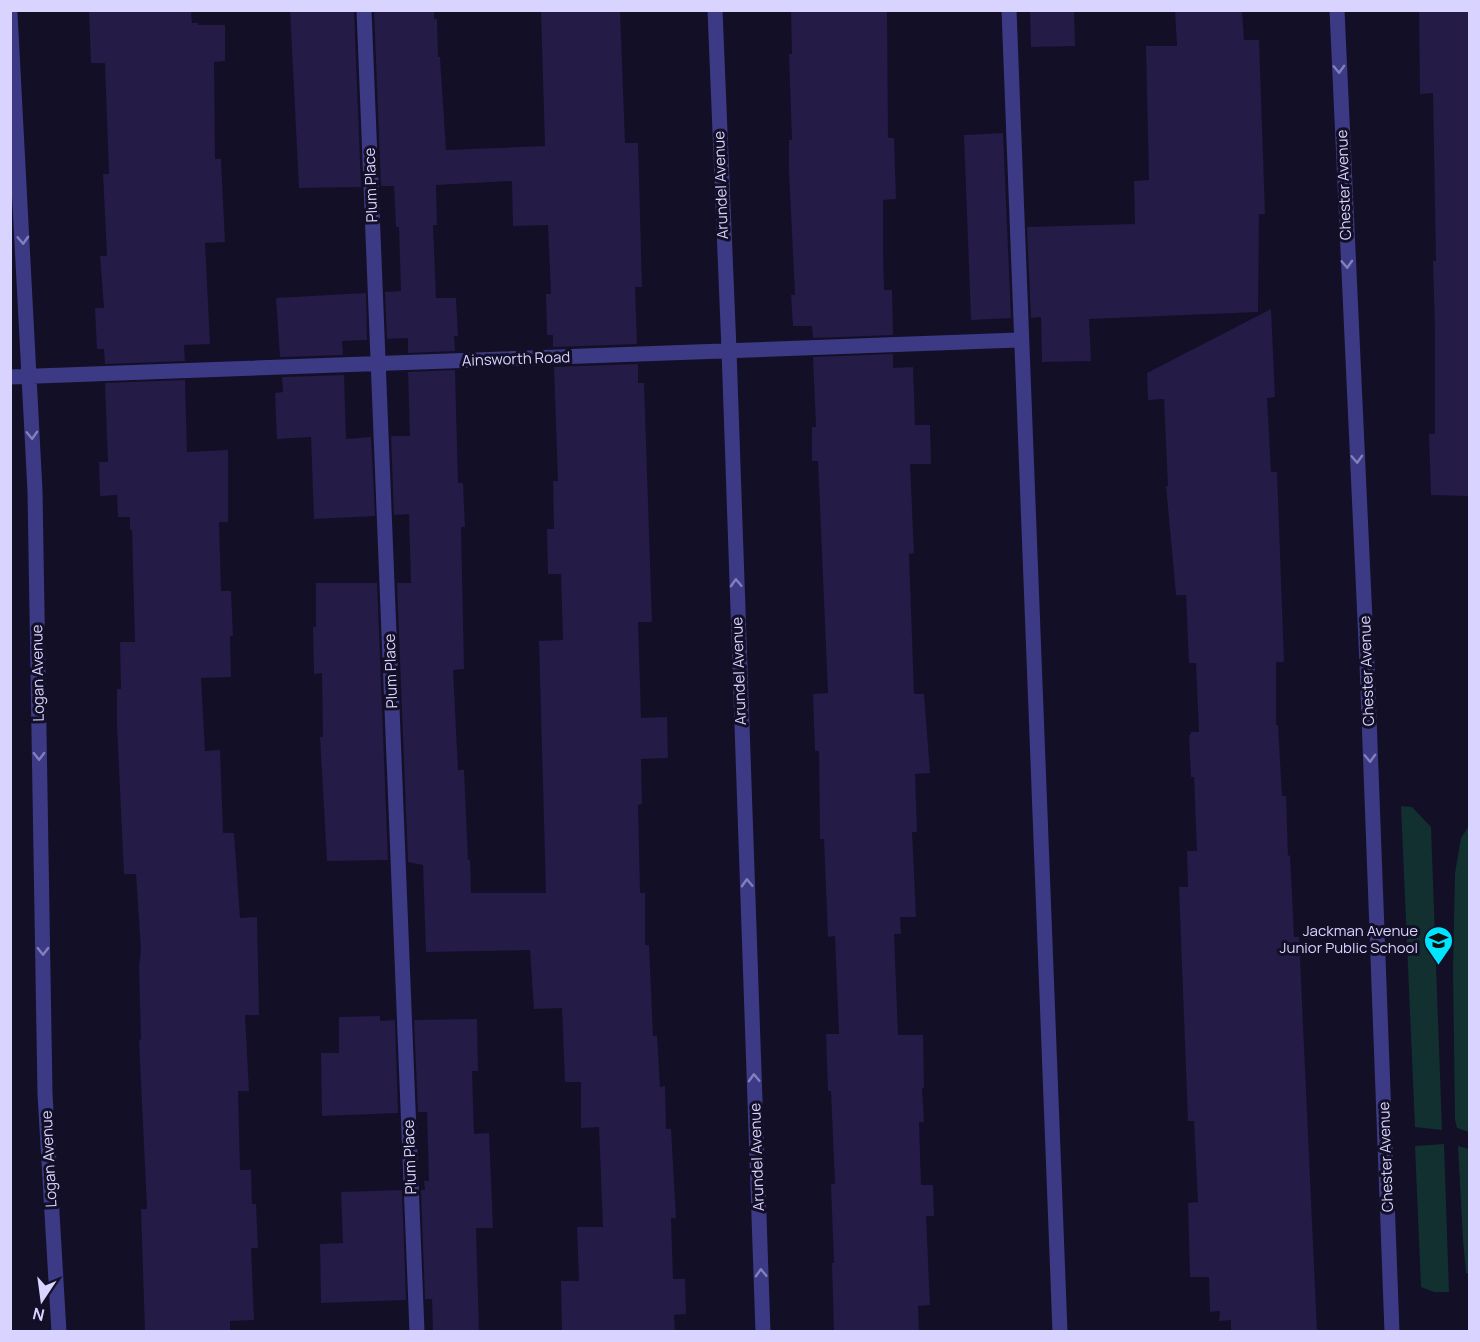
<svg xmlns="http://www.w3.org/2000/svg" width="1480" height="1342" viewBox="0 0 1480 1342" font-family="Manrope,sans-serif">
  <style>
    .green { fill: #12302f }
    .building { fill: #241b47 }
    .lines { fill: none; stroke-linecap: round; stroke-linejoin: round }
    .minor { stroke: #3d3a85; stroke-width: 15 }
    .oneway { stroke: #837fbc }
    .labels { text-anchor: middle; stroke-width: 6; stroke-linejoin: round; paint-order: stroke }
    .street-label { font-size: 15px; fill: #d9d4ff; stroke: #130f26 }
    .poi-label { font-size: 15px; fill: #d9d4ff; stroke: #130f26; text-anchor: end }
  </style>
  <rect width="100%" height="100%" fill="#130f26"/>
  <path class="green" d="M 1401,806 L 1412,807 L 1431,827 L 1442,1130 L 1415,1127 Z
    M 1469,826 L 1469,1132 L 1457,1128 L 1455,1120 L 1453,969 L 1455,873 L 1461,838 Z
    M 1444,1144 L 1449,1292 L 1434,1292 L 1421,1287 L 1415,1146 Z
    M 1458,1146 L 1469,1149 L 1469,1274 L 1466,1273 L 1463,1240 Z"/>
  <path class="building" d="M 89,10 L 191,10 L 192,23 L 198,23 L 198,25 L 225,25 L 225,61 L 214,62 L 215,159 L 221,159 L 225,242 L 205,243 L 210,344 L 184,345 L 185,361 L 105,364 L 104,349 L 97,349 L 95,308 L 104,308 L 100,256 L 107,256 L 103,174 L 109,174 L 105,63 L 91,63 Z
    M 290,10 L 354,10 L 361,187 L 299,188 Z
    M 374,10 L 434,10 L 434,19 L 437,19 L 438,57 L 440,57 L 446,150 L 545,146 L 541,10 L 620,10 L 625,143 L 638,143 L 642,287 L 635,287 L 637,344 L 553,347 L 553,335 L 547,335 L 546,294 L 551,294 L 548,225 L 513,226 L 512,181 L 436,185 L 437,225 L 433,225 L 436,298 L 456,298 L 458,336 L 454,336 L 455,351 L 408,353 L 408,338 L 387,339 L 385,292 L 401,291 L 399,227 L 396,227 L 394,186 L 381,186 Z
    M 791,10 L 887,10 L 888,138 L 894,138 L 896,199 L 883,200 L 883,252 L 884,290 L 892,290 L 893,335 L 813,338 L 812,326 L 793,326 L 791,295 L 795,295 L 789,172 L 789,140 L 792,140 L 789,54 L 792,54 Z
    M 1030,10 L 1074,10 L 1075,46 L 1031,47 Z
    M 1175,10 L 1242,10 L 1244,40 L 1259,40 L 1265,214 L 1259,214 L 1258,312 L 1089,319 L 1091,361 L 1042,362 L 1041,317 L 1031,318 L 1027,227 L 1135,224 L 1134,181 L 1149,180 L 1146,46 L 1177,46 Z
    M 1419,10 L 1470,10 L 1470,496 L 1431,495 L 1429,434 L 1435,434 L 1435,329 L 1433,261 L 1436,261 L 1433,93 L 1420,94 Z
    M 1003,133 L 1011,318 L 971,320 L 964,135 Z
    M 366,293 L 367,340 L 342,341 L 343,355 L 280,357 L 276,298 Z
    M 1271,309 L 1275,397 L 1267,398 L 1271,472 L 1277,472 L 1284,662 L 1276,662 L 1276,725 L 1278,725 L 1282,796 L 1286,796 L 1288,856 L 1290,855 L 1294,937 L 1299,937 L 1317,1332 L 1231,1332 L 1231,1320 L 1219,1321 L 1220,1311 L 1210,1312 L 1209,1277 L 1190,1277 L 1188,1203 L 1198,1202 L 1194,1121 L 1188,1121 L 1179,887 L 1188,887 L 1187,851 L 1197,851 L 1194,777 L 1191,777 L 1189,735 L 1191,735 L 1191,732 L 1199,732 L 1196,663 L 1189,663 L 1186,595 L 1176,595 L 1166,486 L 1168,486 L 1164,399 L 1148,400 L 1147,373 Z
    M 893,354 L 893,368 L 913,367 L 915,425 L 930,425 L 931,464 L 910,464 L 914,553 L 909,554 L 914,694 L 924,694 L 930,773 L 915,774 L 917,832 L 912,832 L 916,917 L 900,917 L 901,934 L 894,934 L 898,1035 L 923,1035 L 924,1088 L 922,1088 L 924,1122 L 919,1122 L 921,1185 L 933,1185 L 934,1216 L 926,1216 L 930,1305 L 918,1306 L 919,1332 L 834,1332 L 832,1263 L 834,1263 L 831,1184 L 835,1184 L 831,1091 L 828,1091 L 826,1034 L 839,1034 L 835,936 L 828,937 L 824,839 L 820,839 L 819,751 L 815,751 L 813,694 L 828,693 L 818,461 L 812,461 L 812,427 L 816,427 L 813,357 Z
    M 638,364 L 638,383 L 644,383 L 652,622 L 638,622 L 641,718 L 667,717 L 668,758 L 641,759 L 642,804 L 638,805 L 640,893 L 645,893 L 645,945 L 649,945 L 653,1036 L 657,1036 L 660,1087 L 665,1086 L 666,1129 L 671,1129 L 676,1218 L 671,1218 L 673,1279 L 685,1279 L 686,1314 L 674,1315 L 675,1332 L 562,1332 L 561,1281 L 579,1281 L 577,1227 L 603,1227 L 599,1127 L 581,1128 L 581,1082 L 565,1082 L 562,1008 L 534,1009 L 530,950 L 426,952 L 423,865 L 408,862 L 397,583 L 411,583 L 409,514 L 394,515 L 391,436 L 410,436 L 408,372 L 455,370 L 458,483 L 463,483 L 465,527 L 461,527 L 464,669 L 453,670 L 458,770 L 464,770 L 468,860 L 470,860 L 471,893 L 546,893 L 539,641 L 563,640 L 561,574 L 548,574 L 547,529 L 554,529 L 553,481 L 558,481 L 554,367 Z
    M 344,375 L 346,439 L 371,437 L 375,516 L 314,519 L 311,437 L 277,439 L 275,393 L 283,392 L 282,377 Z
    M 185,380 L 187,452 L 228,450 L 228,522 L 219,522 L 221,591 L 231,591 L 233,636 L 230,636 L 231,677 L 201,678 L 205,751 L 220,750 L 223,833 L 234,833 L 240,918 L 257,917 L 259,1015 L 245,1015 L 249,1091 L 238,1091 L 240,1170 L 251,1170 L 252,1204 L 256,1204 L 258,1248 L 251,1248 L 254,1320 L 230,1321 L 230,1332 L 145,1332 L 141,1209 L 147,1209 L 139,1040 L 141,1039 L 139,968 L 141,950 L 136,874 L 124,874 L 117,725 L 117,689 L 121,689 L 120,642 L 135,642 L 132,530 L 130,530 L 130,517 L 118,517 L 117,495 L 100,496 L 99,462 L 108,462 L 105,383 Z
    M 316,583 L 377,583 L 388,860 L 327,861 L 320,737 L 323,737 L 322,673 L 314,674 L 313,627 L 316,627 Z
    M 380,1016 L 380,1021 L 395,1020 L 398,1113 L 322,1116 L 321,1053 L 339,1053 L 339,1017 Z
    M 477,1019 L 478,1071 L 472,1071 L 474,1134 L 489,1133 L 493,1228 L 476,1228 L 479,1332 L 433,1332 L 432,1299 L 425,1299 L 421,1190 L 425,1190 L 424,1181 L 429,1181 L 427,1112 L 418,1112 L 414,1020 Z
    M 402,1190 L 406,1300 L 321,1303 L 320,1244 L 343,1243 L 341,1192 Z"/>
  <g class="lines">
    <path class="minor" d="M 364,10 L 417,1332
      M 715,10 L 729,350 L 763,1332
      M 1009,10 L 1060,1332
      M 1337,10 L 1367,664 L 1392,1332
      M 10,14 L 35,491 L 45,1094 L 59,1332
      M 10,377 L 1021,340"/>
  </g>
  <defs><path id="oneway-chevron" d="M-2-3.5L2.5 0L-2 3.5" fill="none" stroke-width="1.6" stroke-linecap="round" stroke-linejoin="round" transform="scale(1.5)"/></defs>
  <g class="oneway">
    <use href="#oneway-chevron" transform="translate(1339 69) rotate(88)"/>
    <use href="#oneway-chevron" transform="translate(23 240) rotate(87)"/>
    <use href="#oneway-chevron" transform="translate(1347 264) rotate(87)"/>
    <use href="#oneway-chevron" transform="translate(32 435) rotate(88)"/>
    <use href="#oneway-chevron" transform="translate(1357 459) rotate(87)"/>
    <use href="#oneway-chevron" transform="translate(736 583) rotate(-92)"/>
    <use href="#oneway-chevron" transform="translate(39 756) rotate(89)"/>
    <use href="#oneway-chevron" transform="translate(1370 758) rotate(88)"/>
    <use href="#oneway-chevron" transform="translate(747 883) rotate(-92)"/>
    <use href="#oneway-chevron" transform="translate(43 951) rotate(89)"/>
    <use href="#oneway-chevron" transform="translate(754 1078) rotate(-92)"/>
    <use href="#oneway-chevron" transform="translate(761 1273) rotate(-92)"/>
  </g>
  <defs>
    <symbol id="school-pin" viewBox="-11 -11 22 30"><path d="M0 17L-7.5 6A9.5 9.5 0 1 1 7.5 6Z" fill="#00e5ff" stroke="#130f26"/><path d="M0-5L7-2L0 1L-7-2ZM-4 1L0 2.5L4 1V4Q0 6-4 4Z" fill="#111"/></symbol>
  </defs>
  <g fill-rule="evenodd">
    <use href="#school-pin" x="1422" y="924" width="33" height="45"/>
  </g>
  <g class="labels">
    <g class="street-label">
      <text transform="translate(371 185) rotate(-92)" y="5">Plum Place</text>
      <text transform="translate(721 185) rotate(-92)" y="5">Arundel Avenue</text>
      <text transform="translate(1344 185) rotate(-92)" y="5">Chester Avenue</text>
      <text transform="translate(516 359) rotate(-2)" y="5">Ainsworth Road</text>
      <text transform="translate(391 671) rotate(-92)" y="5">Plum Place</text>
      <text transform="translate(739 671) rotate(-92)" y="5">Arundel Avenue</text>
      <text transform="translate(1367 671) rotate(-92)" y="5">Chester Avenue</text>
      <text transform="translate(38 673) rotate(-91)" y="5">Logan Avenue</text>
      <text transform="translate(410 1157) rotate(-92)" y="5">Plum Place</text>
      <text transform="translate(757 1157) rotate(-92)" y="5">Arundel Avenue</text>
      <text transform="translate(1386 1157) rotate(-92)" y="5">Chester Avenue</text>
      <text transform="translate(49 1159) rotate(-93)" y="5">Logan Avenue</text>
    </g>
    <g class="poi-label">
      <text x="1418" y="936">Jackman Avenue<tspan x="1418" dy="17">Junior Public School</tspan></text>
    </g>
  </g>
  <rect width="1480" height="1342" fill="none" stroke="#d9d4ff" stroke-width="24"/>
  <g transform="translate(42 1300) rotate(193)" stroke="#130f26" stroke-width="4.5" paint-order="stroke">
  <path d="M0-4.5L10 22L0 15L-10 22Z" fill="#d9d4ff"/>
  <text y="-9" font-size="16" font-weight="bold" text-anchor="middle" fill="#d9d4ff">N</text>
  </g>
</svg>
